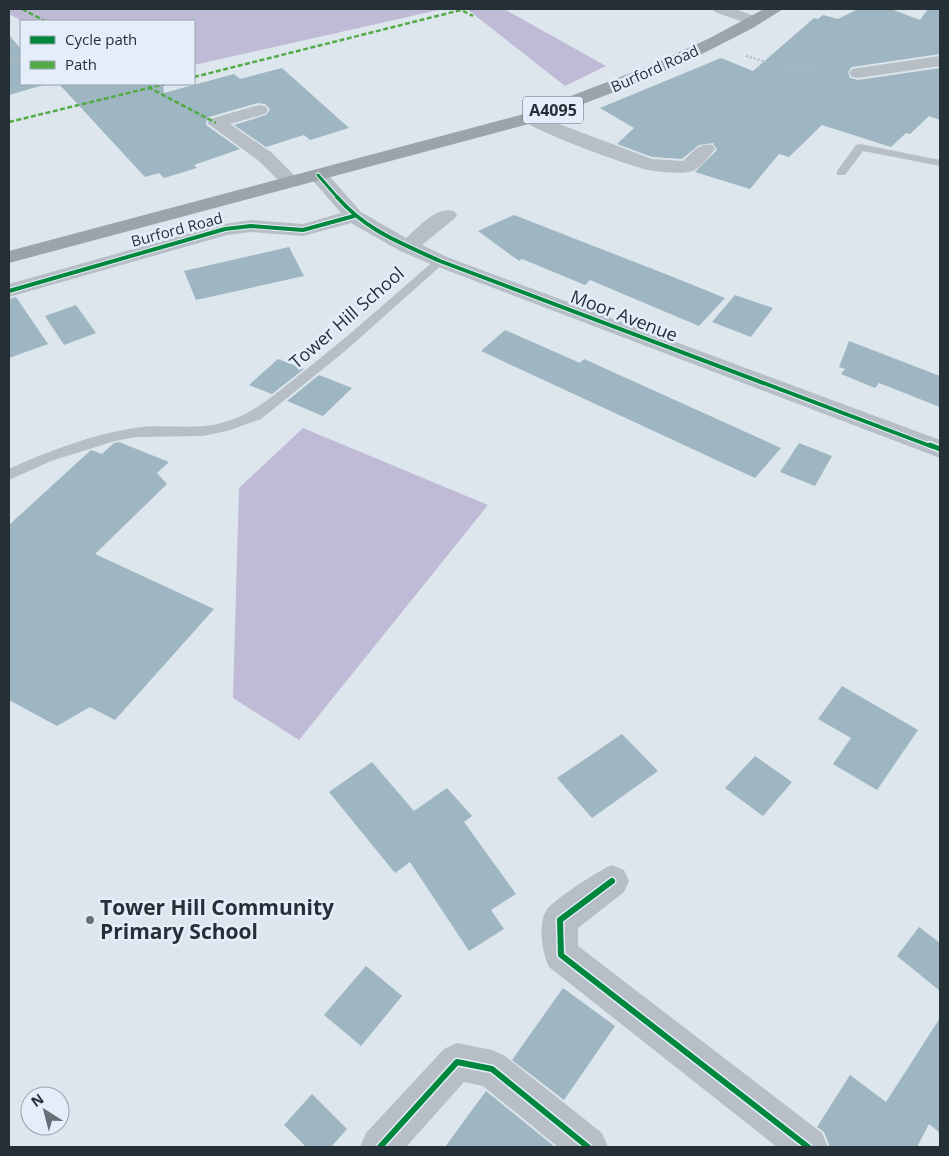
<svg xmlns="http://www.w3.org/2000/svg" width="949" height="1156" viewBox="0 0 949 1156" font-family="'Open Sans',sans-serif">
  <style>
    .green { fill: #bfbad6 }
    .building { fill: #9db6c2 }
    .lines { fill: none; stroke-linecap: round; stroke-linejoin: round }
    .path { stroke: #afb7be; stroke-width: 2; stroke-dasharray: 2 2; stroke-linecap: butt }
    .service { fill: #b7bec5; fill-rule: evenodd }
    .minor { fill: #b7bec5; fill-rule: evenodd }
    .primary { fill: #9ca4aa; fill-rule: evenodd }
    .quiet { stroke: #53ab45; stroke-width: 2.5; stroke-dasharray: 5 2.5; stroke-linecap: butt }
    .cycleway-far3-casing { stroke: #e4eefb; stroke-width: 5 }
    .cycleway-far2-casing { stroke: #e4eefb; stroke-width: 6 }
    .cycleway-far1-casing { stroke: #e4eefb; stroke-width: 8 }
    .cycleway-casing { stroke: #e4eefb; stroke-width: 9 }
    .cycleway-far3 { stroke: #00873e; stroke-width: 3 }
    .cycleway-far2 { stroke: #00873e; stroke-width: 4 }
    .cycleway-far1 { stroke: #00873e; stroke-width: 5 }
    .cycleway { stroke: #00873e; stroke-width: 6 }
    .poi-dot { fill: #656f76; stroke: #e4eefb; stroke-width: 2 }
    .labels { text-anchor: middle; stroke-width: 5; stroke-linejoin: round; paint-order: stroke }
    .far-street-label { font-size: 15px; fill: #253036; stroke: #e4eefb }
    .shield { fill: #e4eefb; stroke: #5e6971; stroke-width: 1 }
    .shield-label { font-size: 16px; font-weight: bold; fill: #253036 }
    .street-label { font-size: 18px; fill: #253036; stroke: #e4eefb }
    .near-poi-label { font-size: 21px; font-weight: bold; fill: #253036; stroke: #e4eefb; text-anchor: start }
  </style>
  <rect width="100%" height="100%" fill="#dde5ed"/>
  <path class="green" d="M 9,9 L 443,9 L 194,65 L 194,21 L 22,21 L 9,14 Z
    M 467,9 L 504,9 L 606,66 L 565,86 Z
    M 303,428 L 488,505 L 299,740 L 233,698 L 239,488 Z"/>
  <path class="building" d="M 858,9 L 891,9 L 920,20 L 928,9 L 940,9 L 940,54 L 852,67 L 848,72 L 850,78 L 858,80 L 940,68 L 940,120 L 929,116 L 910,134 L 906,133 L 891,147 L 822,125 L 789,157 L 779,154 L 750,189 L 695,172 L 717,150 L 713,143 L 699,145 L 682,159 L 652,157 L 617,144 L 634,128 L 600,108 L 721,58 L 753,71 L 814,18 L 818,19 L 823,15 L 838,19 Z
    M 9,35 L 21,49 L 21,84 L 47,84 L 9,95 Z
    M 282,68 L 349,128 L 310,140 L 304,135 L 266,147 L 234,125 L 266,115 L 270,109 L 265,104 L 258,103 L 209,117 L 206,122 L 206,125 L 240,149 L 194,165 L 197,168 L 164,178 L 159,173 L 145,177 L 59,84 L 163,84 L 164,93 L 234,74 L 240,79 Z
    M 514,215 L 668,275 L 725,298 L 699,326 L 590,280 L 585,285 L 522,259 L 519,261 L 478,231 Z
    M 289,247 L 304,276 L 196,300 L 184,271 Z
    M 735,295 L 773,308 L 751,337 L 712,322 Z
    M 16,297 L 48,344 L 9,358 L 9,299 Z
    M 76,305 L 96,333 L 64,345 L 45,316 Z
    M 505,330 L 580,363 L 584,359 L 781,448 L 755,478 L 481,351 Z
    M 849,341 L 940,376 L 940,407 L 879,383 L 875,388 L 841,374 L 845,369 L 839,367 Z
    M 278,359 L 304,369 L 272,394 L 249,385 Z
    M 319,375 L 352,388 L 323,416 L 287,401 Z
    M 119,442 L 169,462 L 157,473 L 167,484 L 95,554 L 214,609 L 115,720 L 90,707 L 57,726 L 9,700 L 9,525 L 91,450 L 102,454 L 114,443 Z
    M 799,443 L 832,456 L 815,486 L 780,472 Z
    M 842,686 L 918,730 L 877,790 L 833,764 L 851,738 L 818,719 Z
    M 622,734 L 658,771 L 592,818 L 557,778 Z
    M 755,756 L 792,782 L 763,816 L 725,788 Z
    M 372,762 L 414,811 L 447,788 L 472,816 L 464,822 L 516,894 L 491,910 L 504,929 L 469,951 L 410,862 L 395,873 L 329,792 Z
    M 919,927 L 940,943 L 940,991 L 897,956 Z
    M 366,966 L 402,996 L 361,1046 L 324,1015 Z
    M 563,988 L 615,1026 L 564,1100 L 512,1060 Z
    M 940,1018 L 940,1133 L 929,1124 L 917,1147 L 830,1147 L 824,1132 L 817,1127 L 850,1075 L 886,1102 Z
    M 486,1091 L 555,1147 L 445,1147 Z
    M 312,1094 L 347,1129 L 331,1147 L 306,1147 L 284,1125 Z"/>
  <g class="lines">
    <path class="path" d="M 746,56 L 786,68 L 830,73
      M 9,60 L 21,56"/>
    <path class="service" d="M 860,144 L 940,160 L 940,166 L 863,151 L 845,175 L 837,175 L 837,171 L 856,145 Z
      M 440,258 L 444,259 L 444,263 L 344,352 L 261,419 L 227,431 L 203,436 L 136,437 L 115,441 L 51,461 L 9,480 L 9,469 C 48,451 91,435 134,428 C 163,423 193,431 221,423 C 254,415 277,392 303,372 C 349,336 392,297 436,259 Z"/>
    <path class="minor" d="M 713,9 L 735,9 L 760,18 L 762,21 L 754,26 L 715,12 Z
      M 940,56 L 940,66 L 858,78 L 852,77 L 849,73 L 852,69 L 858,68 Z
      M 259,105 L 265,106 L 268,110 L 265,114 L 230,124 L 272,153 L 301,182 L 298,186 L 284,186 L 259,161 L 207,123 L 210,119 Z
      M 530,113 L 652,159 L 683,161 C 693,152 699,142 713,145 L 715,149 C 710,156 699,170 690,172 C 678,174 660,172 648,170 C 630,166 529,130 521,118 L 524,114 Z
      M 318,169 L 325,171 L 361,212 L 406,238 C 419,227 436,206 454,211 L 457,215 L 454,219 L 422,245 L 447,257 L 940,440 L 940,458 L 433,265 L 400,251 L 351,223 L 303,236 L 251,232 L 227,235 L 9,297 L 9,284 L 218,225 L 251,220 L 303,224 L 341,213 L 308,175 L 311,171 Z
      M 612,865 L 624,870 L 629,881 L 624,892 L 578,928 L 578,946 L 822,1133 L 828,1147 L 777,1147 L 549,967 C 542,953 537,921 548,908 C 558,897 599,870 612,865 Z
      M 457,1043 L 492,1050 L 505,1056 L 602,1133 L 608,1147 L 558,1147 L 483,1086 L 464,1082 L 406,1147 L 360,1147 L 366,1133 L 444,1049 Z"/>
    <path class="primary" d="M 764,9 L 783,9 L 751,29 L 692,59 L 630,86 L 536,122 L 9,263 L 9,251 L 524,114 L 649,66 L 710,38 Z"/>
    <path class="quiet" d="M 22,9 L 45,21
      M 194,77 L 461,10 L 473,16
      M 148,87 L 216,123
      M 9,122 L 165,84"/>
    <defs>
      <path id="cycleway-far3" d="M 318,175 L 338,198"/>
      <path id="cycleway-far2" d="M 337,197 C 367,231 399,242 440,261 L 933,447
        M 9,291 L 225,229 L 251,226 L 303,230 L 354,216"/>
      <path id="cycleway-far1" d="M 930,445 L 940,449"/>
      <path id="cycleway" d="M 612,881 L 560,920 L 561,955 L 808,1147
        M 380,1147 L 457,1062 L 492,1069 L 588,1147"/>
    </defs>
    <use href="#cycleway-far3" class="cycleway-far3-casing"/>
    <use href="#cycleway-far2" class="cycleway-far2-casing"/>
    <use href="#cycleway-far1" class="cycleway-far1-casing"/>
    <use href="#cycleway" class="cycleway-casing"/>
    <use href="#cycleway-far3" class="cycleway-far3"/>
    <use href="#cycleway-far2" class="cycleway-far2"/>
    <use href="#cycleway-far1" class="cycleway-far1"/>
    <use href="#cycleway" class="cycleway"/>
  </g>
  <circle class="poi-dot" cx="90" cy="920" r="5"/>
  <g class="labels">
    <g class="far-street-label">
      <text transform="translate(655 69) rotate(-24)" y="5">Burford Road</text>
      <text transform="translate(177 230) rotate(-15)" y="5">Burford Road</text>
    </g>
    <rect class="shield" x="523" y="96.5" width="60" height="27" rx="4"/>
    <g class="shield-label">
      <text x="553" y="116">A4095</text>
    </g>
    <g class="street-label">
      <text transform="translate(624 316) rotate(21)" y="6">Moor Avenue</text>
      <text transform="translate(347 318) rotate(-41)" y="6">Tower Hill School</text>
    </g>
    <g class="near-poi-label">
      <text x="100" y="915">Tower Hill Community<tspan x="100" dy="24">Primary School</tspan></text>
    </g>
  </g>
  <rect width="949" height="1156" fill="none" stroke="#253036" stroke-width="20"/>
  <rect x="20" y="20" width="175" height="65" fill="#e4eefb" stroke="#98a2ac"/>
  <rect x="30" y="36" width="25" height="8" fill="#00873e" stroke="#98a2ac"/>
  <text x="65" y="45" font-size="15" fill="#253036">Cycle path</text>
  <rect x="30" y="61" width="25" height="8" fill="#53ab45" stroke="#98a2ac"/>
  <text x="65" y="70" font-size="15" fill="#253036">Path</text>
  <g transform="translate(45 1111) rotate(324)"><circle r="24" fill="#e4eefb" stroke="#98a2ac"/>
  <path d="M0-4L9 19L0 12L-9 19Z" fill="#656f76"/>
  <text y="-8" font-size="14" font-weight="bold" text-anchor="middle" fill="#253036">N</text>
  </g>
</svg>
